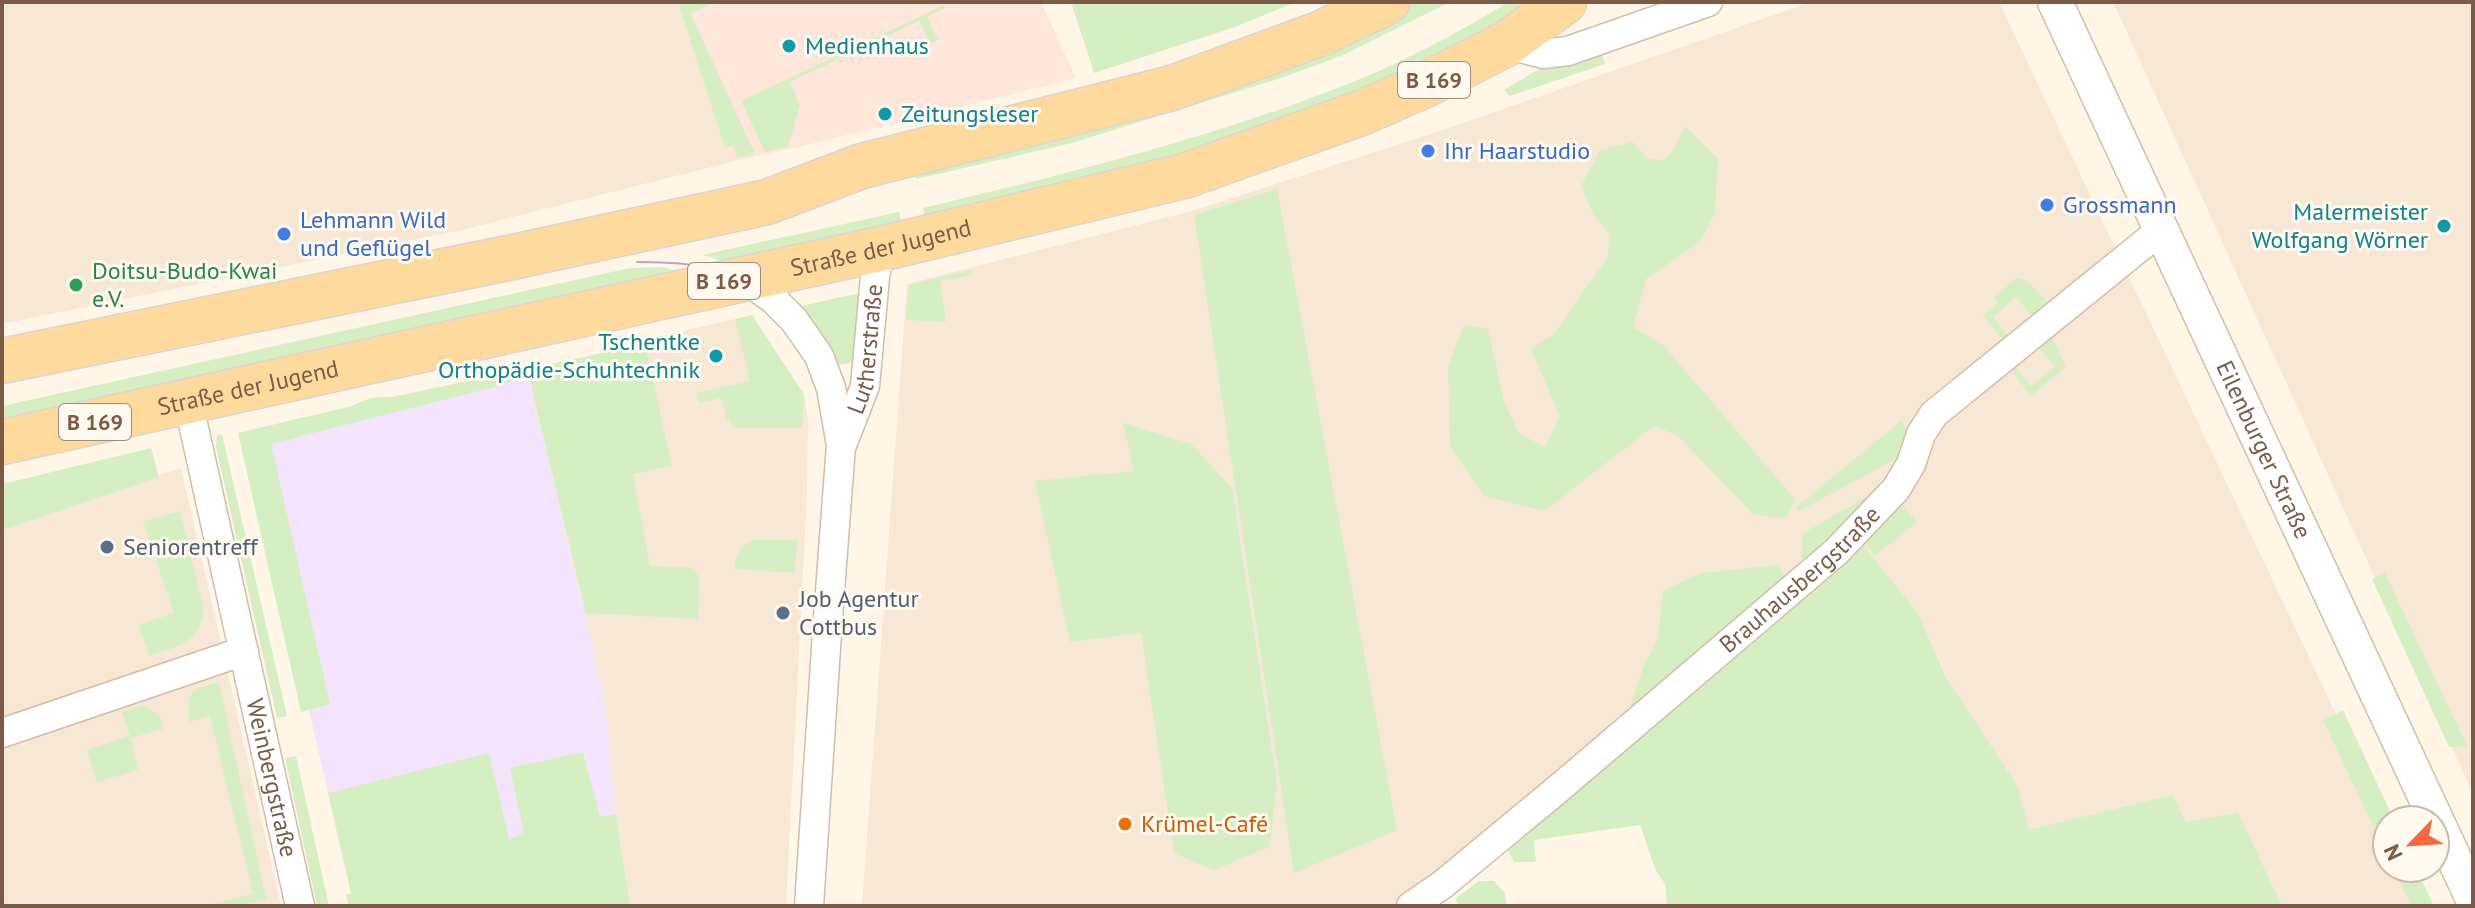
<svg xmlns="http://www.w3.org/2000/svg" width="2475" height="908" viewBox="0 0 2475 908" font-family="'PT Sans',sans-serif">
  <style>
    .residential { fill: #f7e7d5 }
    .commercial { fill: #ffe6db }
    .education { fill: #f3e4fb }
    .green { fill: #d5efc3 }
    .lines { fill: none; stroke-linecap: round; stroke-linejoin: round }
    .minor-casing { stroke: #d3bcab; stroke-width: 31 }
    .tertiary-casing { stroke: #d3bcab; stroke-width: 37 }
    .primary-casing { stroke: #ddd4cf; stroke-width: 47 }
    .minor { stroke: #fff; stroke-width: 28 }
    .tertiary { stroke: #fff; stroke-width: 34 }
    .primary { stroke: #ffda9e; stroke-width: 44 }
    .tram { stroke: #b8a3cb; stroke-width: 2 }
    .culture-dot { fill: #0f9aa8; stroke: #fff9f0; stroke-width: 3 }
    .shop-dot { fill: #3f7fe0; stroke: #fff9f0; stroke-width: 3 }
    .leisure-dot { fill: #2e9e5b; stroke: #fff9f0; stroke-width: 3 }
    .service-dot { fill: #5c6f8a; stroke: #fff9f0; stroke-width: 3 }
    .food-dot { fill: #e8710a; stroke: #fff9f0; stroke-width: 3 }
    .labels { text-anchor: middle; stroke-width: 6; stroke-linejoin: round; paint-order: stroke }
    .shield { fill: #fff9f0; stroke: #a38a7a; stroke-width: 2 }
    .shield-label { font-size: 22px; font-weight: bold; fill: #7c5a48 }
    .culture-label { font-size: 24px; fill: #0d838f; stroke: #fff9f0; text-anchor: start }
    .shop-label { font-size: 24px; fill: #366cbe; stroke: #fff9f0; text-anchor: start }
    .street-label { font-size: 24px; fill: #7c5a48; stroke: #fff9f0 }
    .leisure-label { font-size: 24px; fill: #27864d; stroke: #fff9f0; text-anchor: start }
    .service-label { font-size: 24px; fill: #4e5e75; stroke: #fff9f0; text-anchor: start }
    .food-label { font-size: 24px; fill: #c56008; stroke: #fff9f0; text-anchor: start }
  </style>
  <rect width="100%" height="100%" fill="#fff6e8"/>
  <path class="residential" d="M 2,2 L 679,2 L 731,162 L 462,230 L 2,324 Z
    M 1811,2 L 1999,2 L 2387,822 L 2387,868 L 2409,868 L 2427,906 L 2031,906 L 2026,854 L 1919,615 L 1861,542 L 1432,906 L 862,906 L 907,284 L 1192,211 L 1440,131 Z
    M 2113,2 L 2473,2 L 2473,794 Z
    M 752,315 L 804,394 L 808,420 L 807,495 L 786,906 L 630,906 L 616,814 L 604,698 L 527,369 L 626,348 L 644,340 Z
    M 181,468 L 281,906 L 2,906 L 2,528 Z"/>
  <path class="commercial" d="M 679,2 L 1041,2 L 1076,78 L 791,149 L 731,162 Z"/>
  <path class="education" d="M 527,369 L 604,698 L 616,814 L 347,876 L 245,431 Z"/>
  <path class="green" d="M 678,2 L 715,2 L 691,14 L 755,154 L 737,158 L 733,146 L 725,148 Z
    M 1071,2 L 1296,2 L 1235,27 L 1094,73 Z
    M 1410,2 L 1450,2 L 1341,56 L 1278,79 L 1072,143 L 916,179 L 912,163 L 1386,14 Z
    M 1509,2 L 1531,2 L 1482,37 L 1386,84 L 1167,163 L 926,221 L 923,208 C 1078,171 1233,133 1379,71 C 1424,51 1467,27 1509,2 Z
    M 944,5 L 945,8 L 927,17 L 938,40 L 930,44 L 919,21 L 790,82 L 800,105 L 788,147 L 765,152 L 741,101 Z
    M 1601,51 L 1605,64 L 1510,96 L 1504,90 L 1537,70 L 1553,68 Z
    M 1685,126 L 1718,159 L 1715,212 L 1701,241 L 1646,279 L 1633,327 L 1664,346 L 1795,499 L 1786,519 L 1753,514 L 1677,435 L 1654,426 L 1544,511 L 1484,496 L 1450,446 L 1448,366 L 1464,324 L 1488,329 L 1504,402 L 1518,432 L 1545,448 L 1560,416 L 1531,349 L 1553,335 L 1608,257 L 1609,233 L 1593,214 L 1581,186 L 1600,150 L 1633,142 L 1647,158 L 1663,160 L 1672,152 Z
    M 1277,189 L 1397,830 L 1294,873 L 1194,215 Z
    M 899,212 L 902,225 L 731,263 L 702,255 Z
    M 663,267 L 685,273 L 2,426 L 2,406 L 630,268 Z
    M 971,270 L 972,275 L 940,281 L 946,322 L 906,320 L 909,285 Z
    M 2017,278 L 2027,281 L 2048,302 L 2031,315 L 2016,297 L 1993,317 L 2008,335 L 2002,339 L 1983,315 L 1998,302 L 1994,297 Z
    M 864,292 L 859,361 L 838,365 L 797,307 Z
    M 752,315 L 804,395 L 802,428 L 735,428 L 726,418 L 721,398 L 699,403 L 696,393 L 750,381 L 735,319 Z
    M 2051,336 L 2066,367 L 2031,396 L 2013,373 L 2016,368 L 2031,386 L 2055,367 L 2038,347 Z
    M 644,340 L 672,466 L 633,474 L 650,566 L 689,567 L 699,576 L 698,619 L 586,613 L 527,369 L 626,348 Z
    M 510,372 L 510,383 L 271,444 L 330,704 L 301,712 L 238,433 L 352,406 C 364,399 378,396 392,397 Z
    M 1902,420 L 1907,434 L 1901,456 L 1798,512 L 1795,508 Z
    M 1123,423 L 1191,444 L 1232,488 L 1277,784 L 1269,847 L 1214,870 L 1174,853 L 1141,633 L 1070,642 L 1035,481 L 1134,471 Z
    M 222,434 L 287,716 L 277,718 L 216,447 L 217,435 Z
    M 151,448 L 159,477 L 2,530 L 2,484 Z
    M 1884,486 L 1861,542 L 1919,615 L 1947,679 L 2018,787 L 2029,830 L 2172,795 L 2186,822 L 2238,813 L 2282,906 L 1667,906 L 1665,884 L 1656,871 L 1640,825 L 1534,840 L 1536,862 L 1514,862 L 1507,849 L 1616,750 L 1643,668 L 1658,639 L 1663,591 L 1701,573 L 1778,565 L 1796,596 L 1802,573 L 1802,534 Z
    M 1899,501 L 1917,522 L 1875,556 L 1862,540 Z
    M 180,511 L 204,611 C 198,645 178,646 149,656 L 139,625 L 174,613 L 143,521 Z
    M 754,540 L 797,540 L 795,573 L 734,569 C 737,553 738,546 754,540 Z
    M 2385,573 L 2467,746 L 2449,747 L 2372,579 Z
    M 219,682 L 266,899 L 238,906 L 204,906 L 253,894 L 210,716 L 189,722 C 188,690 189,690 219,682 Z
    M 144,705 L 160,716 L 163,729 L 131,738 L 138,770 L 97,782 L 87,750 L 130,736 L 122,712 Z
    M 2343,710 L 2394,820 L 2387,820 L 2387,855 L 2323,720 Z
    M 583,752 L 600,817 L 616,814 L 630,906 L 349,906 L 346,895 L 351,893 L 328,793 L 489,753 L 509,839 L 524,834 L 510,768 Z
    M 296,756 L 329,906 L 317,906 L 285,758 Z
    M 2393,868 L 2416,868 L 2434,906 L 2411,906 Z
    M 1479,881 L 1494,881 L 1505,893 L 1507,906 L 1457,906 L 1456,898 Z"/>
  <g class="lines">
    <defs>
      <g id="minor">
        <path d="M 1506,44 L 1543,54 L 1568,51 L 1708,2"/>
        <path d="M 742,277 L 774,300 L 794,320 L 819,356 L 831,388 L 841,445 L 828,618 L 809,906"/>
        <path id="s1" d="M 188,401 L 300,906"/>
        <path id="s2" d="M 842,445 L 865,386 L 875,277 L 880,249"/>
        <path d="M 2,733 L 244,651"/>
        <path id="s3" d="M 1411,906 L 1442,885 L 1558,789 L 1836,552 L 1896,489 L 1911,464 L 1921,434 L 1934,414 L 2161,230"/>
      </g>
      <g id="tertiary">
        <path id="s4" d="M 2055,2 L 2473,899"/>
      </g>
      <g id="primary">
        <path d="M 2,361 L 503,259 L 767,202 L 862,166 L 1172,88 L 1319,34 L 1387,2"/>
        <path id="s5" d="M 2,442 L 880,249 L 1184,176 L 1361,113 L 1427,84 L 1506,44 L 1564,2"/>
      </g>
    </defs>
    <use href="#minor" class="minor-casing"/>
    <use href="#tertiary" class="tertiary-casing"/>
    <use href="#primary" class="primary-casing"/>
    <use href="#minor" class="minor"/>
    <use href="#tertiary" class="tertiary"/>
    <use href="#primary" class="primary"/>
    <path class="tram" d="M 637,262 C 678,262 703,264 742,277"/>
  </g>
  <g class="culture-dot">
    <circle cx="789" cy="46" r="8"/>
    <circle cx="885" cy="114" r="8"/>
    <circle cx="2444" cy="226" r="8"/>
    <circle cx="716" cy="356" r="8"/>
  </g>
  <g class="shop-dot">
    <circle cx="1428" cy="151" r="8"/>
    <circle cx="2047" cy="205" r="8"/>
    <circle cx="284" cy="234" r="8"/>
  </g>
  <circle class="leisure-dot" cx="76" cy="285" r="8"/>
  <g class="service-dot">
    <circle cx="107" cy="547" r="8"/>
    <circle cx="783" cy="613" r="8"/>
  </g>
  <circle class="food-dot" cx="1125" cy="824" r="8"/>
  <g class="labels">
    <g class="shield">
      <rect x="1398" y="62" width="72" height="36" rx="6"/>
      <rect x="688" y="263" width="72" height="36" rx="6"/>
      <rect x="59" y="404" width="72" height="36" rx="6"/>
    </g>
    <g class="shield-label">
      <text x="1434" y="88">B 169</text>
      <text x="724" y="289">B 169</text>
      <text x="95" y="430">B 169</text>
    </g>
    <g class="culture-label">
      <text x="805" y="54">Medienhaus</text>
      <text x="901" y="122">Zeitungsleser</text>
      <text x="2428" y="220" text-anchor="end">Malermeister<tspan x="2428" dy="28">Wolfgang Wörner</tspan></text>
      <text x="700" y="350" text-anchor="end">Tschentke<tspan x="700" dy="28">Orthopädie-Schuhtechnik</tspan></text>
    </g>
    <g class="shop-label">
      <text x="1444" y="159">Ihr Haarstudio</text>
      <text x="2063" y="213">Grossmann</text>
      <text x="300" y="228">Lehmann Wild<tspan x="300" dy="28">und Geflügel</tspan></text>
    </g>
    <g class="street-label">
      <text dy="8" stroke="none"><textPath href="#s5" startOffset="900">Straße der Jugend</textPath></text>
      <text dy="8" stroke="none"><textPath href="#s2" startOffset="100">Lutherstraße</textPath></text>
      <text dy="8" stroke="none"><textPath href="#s5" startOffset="252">Straße der Jugend</textPath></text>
      <text dy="8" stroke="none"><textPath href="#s4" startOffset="494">Eilenburger Straße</textPath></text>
      <text dy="8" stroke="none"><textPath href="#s3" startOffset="508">Brauhausbergstraße</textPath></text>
      <text dy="8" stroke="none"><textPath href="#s1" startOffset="386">Weinbergstraße</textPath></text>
    </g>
    <g class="leisure-label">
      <text x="92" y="279">Doitsu-Budo-Kwai<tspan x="92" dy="28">e.V.</tspan></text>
    </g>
    <g class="service-label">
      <text x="123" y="555">Seniorentreff</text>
      <text x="799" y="607">Job Agentur<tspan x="799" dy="28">Cottbus</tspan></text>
    </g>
    <g class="food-label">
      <text x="1141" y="832">Krümel-Café</text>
    </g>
  </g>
  <rect width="2475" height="908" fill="none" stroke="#7c5a48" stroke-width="8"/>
  <g transform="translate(2411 844) rotate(245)"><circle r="38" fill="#fff9f0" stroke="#cbb9ad" stroke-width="2"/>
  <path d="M0-6L14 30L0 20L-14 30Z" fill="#f56840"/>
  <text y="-12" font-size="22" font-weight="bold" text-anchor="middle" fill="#7c5a48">N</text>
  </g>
</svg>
